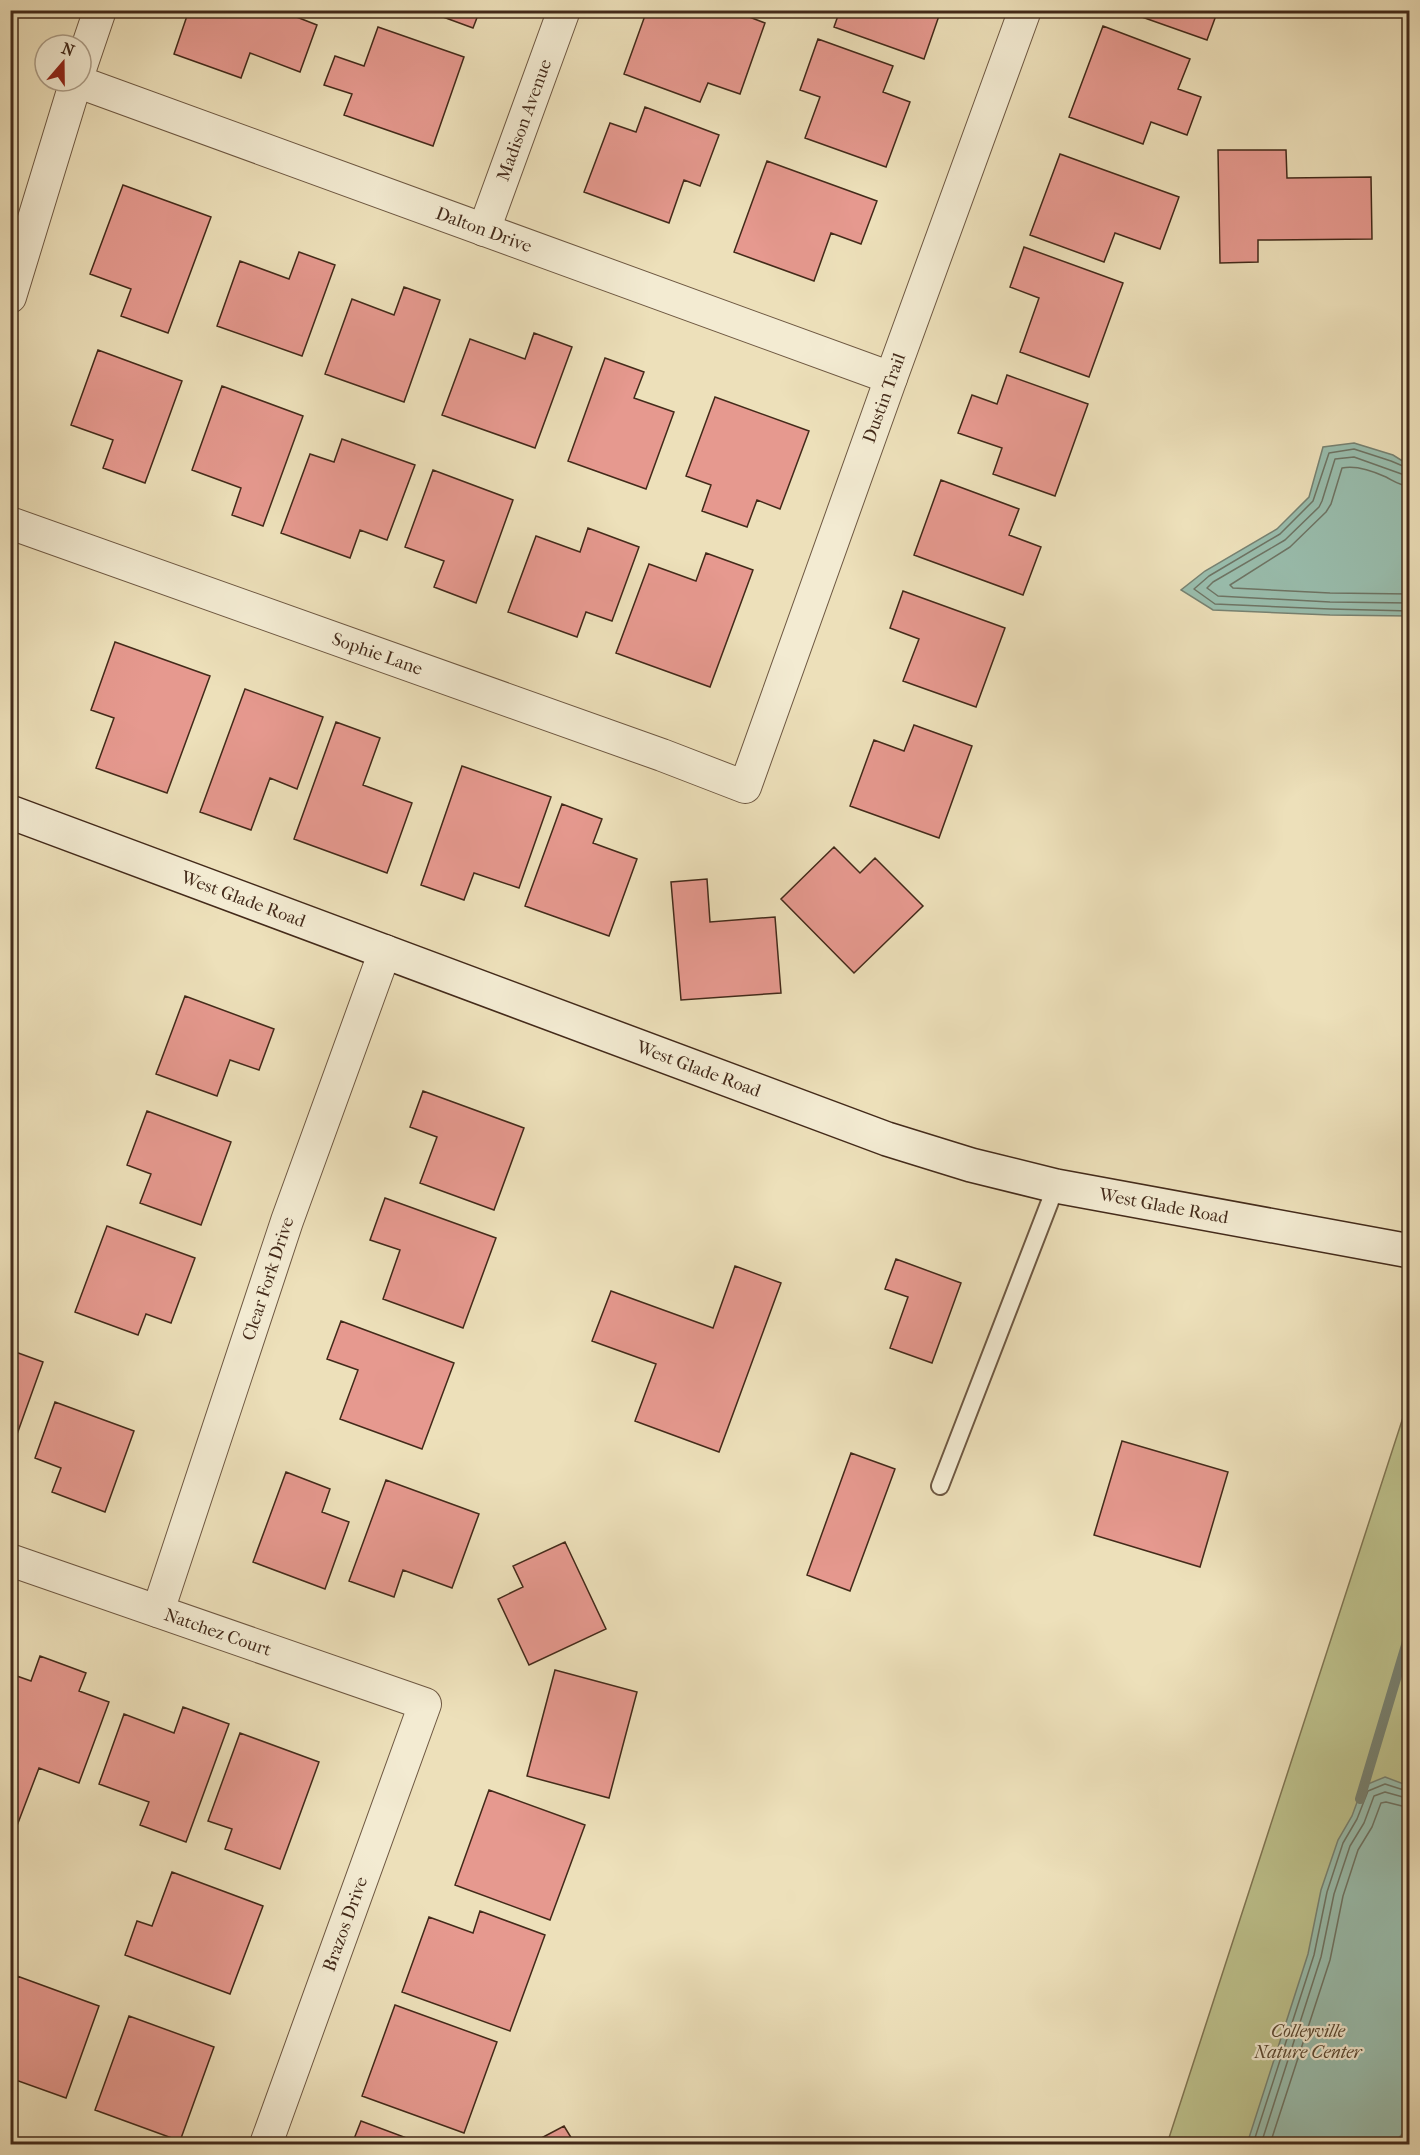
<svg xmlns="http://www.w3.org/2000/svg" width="1420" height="2155" viewBox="0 0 1420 2155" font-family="'IM FELL French Canon',serif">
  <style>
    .green { fill: #bdc18c; stroke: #807653; stroke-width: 1.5 }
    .water { fill: #99bdad; stroke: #778272; stroke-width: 1.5 }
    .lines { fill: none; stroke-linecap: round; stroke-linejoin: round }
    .shore { stroke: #6e7464; stroke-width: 1.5 }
    .stream { stroke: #778272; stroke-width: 10 }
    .building { fill: #e6998f; stroke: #432a1a; stroke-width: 1.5 }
    .lane-casing { stroke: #6e5842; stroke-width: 20 }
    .street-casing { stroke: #6e5842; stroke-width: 34 }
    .secondary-casing { stroke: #432a1a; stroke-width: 36 }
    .lane { stroke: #f3ebd2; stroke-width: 16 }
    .street { stroke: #f3ebd2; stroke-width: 32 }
    .secondary { stroke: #f3ebd2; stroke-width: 33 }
    .labels { text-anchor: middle; stroke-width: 4.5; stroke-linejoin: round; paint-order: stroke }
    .street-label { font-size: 18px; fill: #432a1a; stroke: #f3ebd2 }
    .park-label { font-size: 18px; font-style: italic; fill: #5b4831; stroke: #f3ebd2 }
  </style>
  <rect width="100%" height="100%" fill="#ede0ba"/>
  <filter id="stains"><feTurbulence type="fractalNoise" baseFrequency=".00333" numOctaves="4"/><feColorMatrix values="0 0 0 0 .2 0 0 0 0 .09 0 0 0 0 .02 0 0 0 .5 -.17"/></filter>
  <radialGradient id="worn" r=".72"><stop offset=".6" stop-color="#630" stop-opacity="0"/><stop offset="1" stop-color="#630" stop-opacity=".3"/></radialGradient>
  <path class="green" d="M 1409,1399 L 1409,2144 L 1167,2144 Z"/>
  <path class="water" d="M 1354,443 L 1393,455 L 1409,465 L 1409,616 L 1330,615 L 1213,610 L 1181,590 L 1205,571 L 1277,529 L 1309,497 L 1323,447 Z
    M 1385,1777 L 1409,1786 L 1409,2121 L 1405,2131 L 1393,2144 L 1247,2144 L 1308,1954 L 1321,1890 L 1338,1840 L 1352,1816 L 1363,1786 Z"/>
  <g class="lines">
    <path class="shore" d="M 1410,469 L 1391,461 L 1354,449 L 1329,453 L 1313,501 L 1280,534 L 1209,576 L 1194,589 L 1215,604 L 1330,609 L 1410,611
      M 1410,477 L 1354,457 L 1335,459 L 1322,501 L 1319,507 L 1285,540 L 1213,582 L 1207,588 L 1218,596 L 1330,602 L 1410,603
      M 1410,486 C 1400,486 1394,481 1386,477 C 1373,471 1356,465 1342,468 L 1331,504 L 1326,512 L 1290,547 L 1230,585 L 1233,588 L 1330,593 L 1410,594
      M 1253,2144 L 1314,1955 L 1327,1892 L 1343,1843 L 1357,1819 L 1368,1791 L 1385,1784 L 1410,1792
      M 1261,2144 L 1321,1957 L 1334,1894 L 1350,1846 L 1364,1823 L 1374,1796 L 1385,1792 L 1410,1799
      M 1270,2144 L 1330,1960 L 1343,1896 L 1358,1850 L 1372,1827 L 1381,1803 L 1386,1802 L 1410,1808"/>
    <path class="stream" d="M 1360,1799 L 1410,1632"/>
  </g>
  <path class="building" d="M 189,10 L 296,10 L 294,16 L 317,25 L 300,72 L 250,53 L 241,78 L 174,54 Z
    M 424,10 L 480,10 L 473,28 Z
    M 647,10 L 731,10 L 765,23 L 740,94 L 708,83 L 700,102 L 624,74 Z
    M 840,10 L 941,10 L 924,59 L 834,27 Z
    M 1141,10 L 1218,10 L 1207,40 L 1139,16 Z
    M 1103,26 L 1190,59 L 1178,89 L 1201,97 L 1187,135 L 1151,122 L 1143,144 L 1069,117 Z
    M 378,27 L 464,57 L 433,146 L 344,115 L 352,94 L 324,85 L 335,56 L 364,66 Z
    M 818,39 L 893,66 L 883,92 L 910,102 L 886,167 L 805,138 L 820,97 L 800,90 Z
    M 645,107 L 719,135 L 700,186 L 684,180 L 669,223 L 584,192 L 610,123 L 636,132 Z
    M 1218,150 L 1286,150 L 1287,178 L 1371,177 L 1372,239 L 1258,240 L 1258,262 L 1220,263 Z
    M 1060,154 L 1179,197 L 1160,249 L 1115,233 L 1104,262 L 1030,235 Z
    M 767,161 L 877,201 L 861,244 L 831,233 L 814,281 L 734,252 Z
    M 123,185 L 211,217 L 168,333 L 121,316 L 131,289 L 90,274 Z
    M 1024,247 L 1123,283 L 1089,377 L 1020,352 L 1039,298 L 1010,287 Z
    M 299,252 L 335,265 L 302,356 L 217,326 L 240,261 L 289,279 Z
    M 404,287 L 440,300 L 404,402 L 325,374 L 352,299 L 394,315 Z
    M 534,333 L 572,347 L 535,448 L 442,415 L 470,339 L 525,359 Z
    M 98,350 L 182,381 L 145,483 L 103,468 L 113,440 L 71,425 Z
    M 605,358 L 644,372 L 634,398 L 674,412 L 646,489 L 568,461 Z
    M 1007,375 L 1088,404 L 1055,496 L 993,474 L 1002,448 L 958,433 L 972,395 L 997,404 Z
    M 222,386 L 303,416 L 263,526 L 232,515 L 241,488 L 192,470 Z
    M 715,397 L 809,431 L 780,509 L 757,500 L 747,527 L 702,511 L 711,485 L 686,476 Z
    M 342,439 L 415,465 L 387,540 L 360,530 L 350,558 L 281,533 L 310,454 L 334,462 Z
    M 433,470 L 513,500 L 476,603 L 434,587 L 444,561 L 405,547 Z
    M 941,480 L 1019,509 L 1009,535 L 1041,547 L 1023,595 L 914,555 Z
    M 588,528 L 639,547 L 612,621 L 586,612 L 577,637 L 508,612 L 536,536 L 580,552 Z
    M 706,553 L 753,570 L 710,687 L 616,653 L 649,564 L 696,581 Z
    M 903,591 L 1005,628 L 976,707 L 903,681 L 919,639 L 890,628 Z
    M 115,642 L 210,676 L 167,793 L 96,768 L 114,718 L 91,710 Z
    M 245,689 L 323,717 L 297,789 L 270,778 L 251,830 L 200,812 Z
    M 336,722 L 380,738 L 363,785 L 412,803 L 387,873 L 294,839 Z
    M 914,725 L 972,746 L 939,838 L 850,806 L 874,740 L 904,751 Z
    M 462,766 L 551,797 L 519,888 L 474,873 L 464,900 L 421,885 Z
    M 562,804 L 602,819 L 593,843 L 637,859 L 609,936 L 525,906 Z
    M 834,847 L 860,873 L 875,858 L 923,906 L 854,973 L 781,899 Z
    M 707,879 L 710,922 L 775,917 L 781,993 L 681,1000 L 671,882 Z
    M 185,996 L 274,1029 L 259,1070 L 230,1060 L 217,1096 L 156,1074 Z
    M 423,1091 L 524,1128 L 494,1210 L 420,1183 L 437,1137 L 410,1127 Z
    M 147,1111 L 231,1142 L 201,1225 L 140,1203 L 151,1174 L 127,1165 Z
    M 385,1198 L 496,1238 L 463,1328 L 383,1299 L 400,1250 L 370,1240 Z
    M 107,1226 L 195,1258 L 171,1323 L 146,1314 L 138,1335 L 75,1312 Z
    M 896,1259 L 961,1283 L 932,1363 L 890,1348 L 908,1297 L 885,1289 Z
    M 735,1266 L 781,1283 L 719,1452 L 635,1421 L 656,1364 L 592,1341 L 611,1291 L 713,1328 Z
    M 341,1321 L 454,1363 L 422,1449 L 340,1419 L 358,1370 L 327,1359 Z
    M 10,1350 L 43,1362 L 16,1437 L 10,1435 Z
    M 55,1402 L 134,1431 L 105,1512 L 52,1492 L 61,1468 L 35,1458 Z
    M 1122,1441 L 1228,1472 L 1200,1567 L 1094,1535 Z
    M 851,1453 L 895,1469 L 850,1591 L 807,1575 Z
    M 286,1472 L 330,1489 L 322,1512 L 349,1522 L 325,1589 L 253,1562 Z
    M 386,1480 L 479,1514 L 452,1588 L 403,1570 L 394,1597 L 349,1581 Z
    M 565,1542 L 606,1629 L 529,1665 L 498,1599 L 523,1587 L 513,1566 Z
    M 40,1656 L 86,1673 L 79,1691 L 109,1702 L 79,1783 L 39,1768 L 10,1844 L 10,1685 L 14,1675 L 31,1681 Z
    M 555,1670 L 637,1692 L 609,1798 L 527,1776 Z
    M 183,1707 L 229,1724 L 186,1842 L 140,1825 L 149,1802 L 99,1784 L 124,1714 L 174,1733 Z
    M 240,1733 L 319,1762 L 280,1869 L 225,1849 L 232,1829 L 208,1821 Z
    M 489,1790 L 585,1825 L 550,1920 L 455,1885 Z
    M 172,1872 L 263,1906 L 230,1994 L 125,1955 L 137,1921 L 152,1926 Z
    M 480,1911 L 545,1935 L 510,2031 L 402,1992 L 429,1917 L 473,1933 Z
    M 17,1976 L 99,2006 L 66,2098 L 10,2078 L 10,1995 Z
    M 395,2005 L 497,2042 L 464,2133 L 362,2096 Z
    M 129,2016 L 214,2047 L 180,2141 L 95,2110 Z
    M 361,2121 L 420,2143 L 419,2144 L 352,2144 Z
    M 564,2126 L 575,2144 L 530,2144 Z"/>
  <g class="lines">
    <defs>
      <path id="lane" d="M 940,1486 L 1056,1186"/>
      <g id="street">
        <path d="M 81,66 L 100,10"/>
        <path id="s1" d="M 76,81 L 891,378"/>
        <path id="s2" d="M 484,230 L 564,10"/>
        <path d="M 10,297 L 76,81"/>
        <path id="s3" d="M 10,523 L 662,755 L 745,787 L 891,378 L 1025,10"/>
        <path id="s4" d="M 10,1560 L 425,1704 L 266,2144"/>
        <path id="s5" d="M 158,1611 L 287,1221 L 385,951"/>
      </g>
      <g id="secondary">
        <path id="s6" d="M 10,812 L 887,1139 L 971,1165 L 1056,1186 L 1410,1251"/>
      </g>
    </defs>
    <use href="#lane" class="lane-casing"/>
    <use href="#street" class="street-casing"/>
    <use href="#secondary" class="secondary-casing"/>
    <use href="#lane" class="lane"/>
    <use href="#street" class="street"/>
    <use href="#secondary" class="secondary"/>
  </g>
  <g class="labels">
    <g class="street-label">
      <text dy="6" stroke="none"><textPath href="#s2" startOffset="117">Madison Avenue</textPath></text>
      <text dy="6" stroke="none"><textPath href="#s1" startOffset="434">Dalton Drive</textPath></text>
      <text dy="6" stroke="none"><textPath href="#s3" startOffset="1194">Dustin Trail</textPath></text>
      <text dy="6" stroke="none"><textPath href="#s3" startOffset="390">Sophie Lane</textPath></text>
      <text dy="6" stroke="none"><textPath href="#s6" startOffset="249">West Glade Road</textPath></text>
      <text dy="6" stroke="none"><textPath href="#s6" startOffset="735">West Glade Road</textPath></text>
      <text dy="6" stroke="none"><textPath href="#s6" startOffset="1221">West Glade Road</textPath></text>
      <text dy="6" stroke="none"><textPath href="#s5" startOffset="350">Clear Fork Drive</textPath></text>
      <text dy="6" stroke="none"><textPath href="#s4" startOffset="220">Natchez Court</textPath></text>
      <text transform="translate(345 1924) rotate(-70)" y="6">Brazos Drive</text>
    </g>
    <g class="park-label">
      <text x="1308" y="2037">Colleyville<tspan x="1308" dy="21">Nature Center</tspan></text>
    </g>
  </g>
  <rect width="1420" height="2155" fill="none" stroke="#ede0ba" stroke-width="36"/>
  <rect x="12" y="12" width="1396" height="2131" fill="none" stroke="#432a1a" stroke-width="3"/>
  <rect x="18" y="18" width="1384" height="2119" fill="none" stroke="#432a1a" stroke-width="1.5"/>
  <g transform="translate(63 63) rotate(20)"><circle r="28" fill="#f3ebd2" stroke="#ad9e88" stroke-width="1.5"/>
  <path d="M0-4.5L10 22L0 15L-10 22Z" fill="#8f2418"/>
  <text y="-9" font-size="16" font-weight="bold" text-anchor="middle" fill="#432a1a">N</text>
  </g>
  <rect width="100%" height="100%" filter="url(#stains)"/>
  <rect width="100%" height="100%" fill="url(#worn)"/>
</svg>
